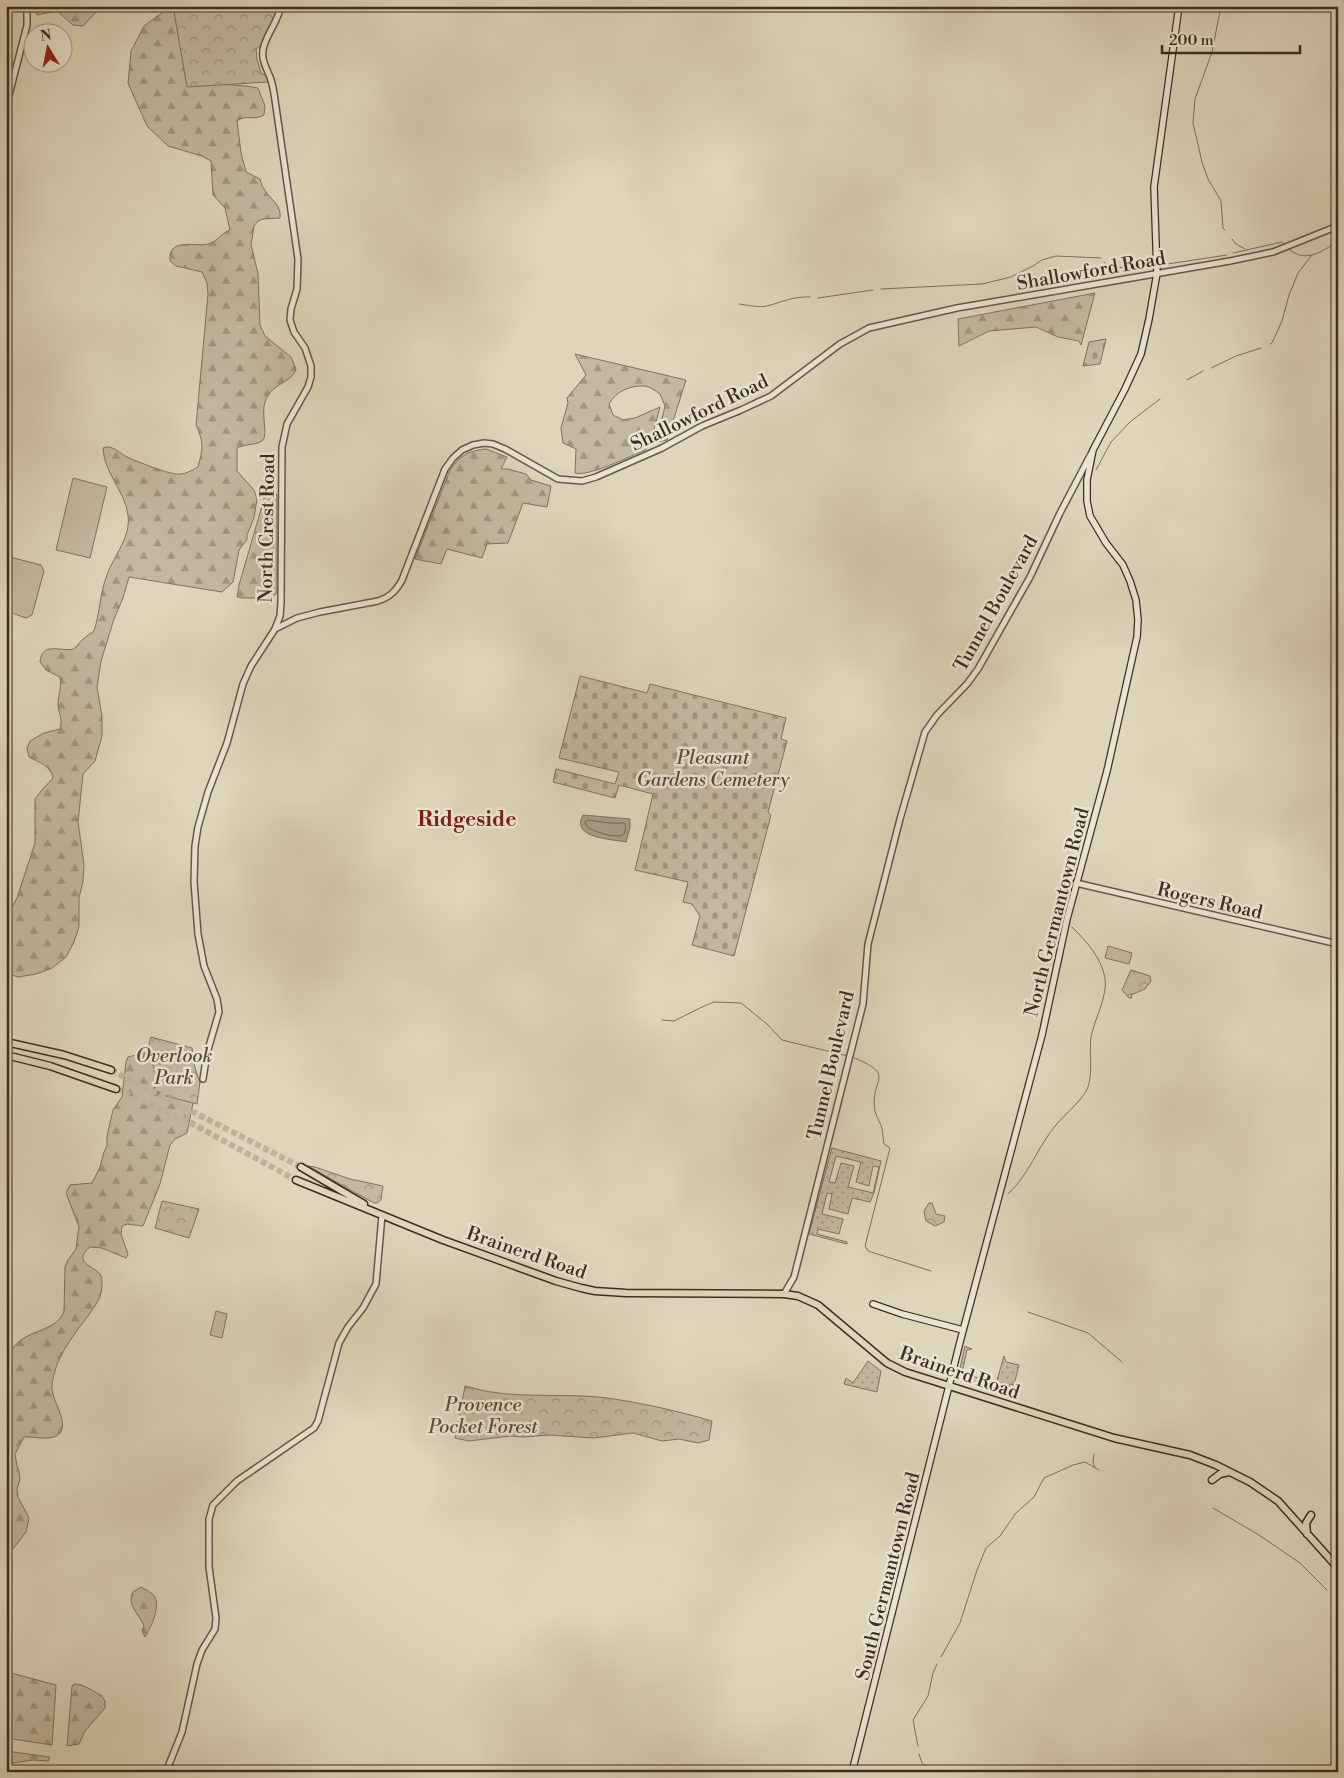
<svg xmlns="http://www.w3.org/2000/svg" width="1344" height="1778" viewBox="0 0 1344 1778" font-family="'Libre Bodoni',serif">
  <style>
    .grass { fill: url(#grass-dots); stroke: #807262; fill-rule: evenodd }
    .forest { fill: url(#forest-firs); stroke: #807262 }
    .cemetery { fill: url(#cemetery-stones); stroke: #807262 }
    .park { fill: url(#park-crowns); stroke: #807262 }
    .pitch { fill: #c3b8a1; stroke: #807262 }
    .water { fill: #a89c87; stroke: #7e705f }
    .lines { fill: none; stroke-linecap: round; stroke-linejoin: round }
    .shore { stroke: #736455; stroke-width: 1 }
    .stream { stroke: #7e705f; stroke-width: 1 }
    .primary-tunnel { stroke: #beb39d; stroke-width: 6; stroke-dasharray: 6 3; stroke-linecap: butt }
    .tertiary-casing { stroke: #665749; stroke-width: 8 }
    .secondary-casing { stroke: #3e2d23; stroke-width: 8 }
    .primary-casing { stroke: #3e2d23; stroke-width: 9 }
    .motorway-casing { stroke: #3e2d23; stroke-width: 10 }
    .tertiary { stroke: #eae4d3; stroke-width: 5 }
    .secondary { stroke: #eae4d3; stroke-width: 5.5 }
    .primary { stroke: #ded5bb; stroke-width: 6 }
    .motorway { stroke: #ded5bb; stroke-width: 8 }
    .labels { text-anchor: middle; stroke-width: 5; stroke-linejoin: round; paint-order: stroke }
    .street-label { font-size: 19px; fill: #3e2d23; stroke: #eae4d3 }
    .park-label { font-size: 19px; font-style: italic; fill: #59493c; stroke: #eae4d3 }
    .quarter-label { font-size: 21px; font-weight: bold; fill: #7a1f14; stroke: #eae4d3 }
  </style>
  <defs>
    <pattern id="grass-dots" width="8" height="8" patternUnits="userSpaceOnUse" patternTransform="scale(1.25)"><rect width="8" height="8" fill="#c3b8a1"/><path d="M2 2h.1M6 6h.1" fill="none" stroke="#a09683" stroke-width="1.8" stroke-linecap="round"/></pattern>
    <pattern id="forest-firs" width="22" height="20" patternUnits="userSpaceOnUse" patternTransform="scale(1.25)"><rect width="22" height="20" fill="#c3b8a1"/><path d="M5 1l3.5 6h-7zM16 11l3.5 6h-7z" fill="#a09683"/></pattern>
    <pattern id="cemetery-stones" width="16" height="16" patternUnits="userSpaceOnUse" patternTransform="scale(1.25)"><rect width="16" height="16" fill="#c3b8a1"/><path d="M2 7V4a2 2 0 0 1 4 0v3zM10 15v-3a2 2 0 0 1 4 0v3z" fill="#a09683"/></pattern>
    <pattern id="park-crowns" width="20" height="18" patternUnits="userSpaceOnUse" patternTransform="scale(1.25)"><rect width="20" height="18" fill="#c3b8a1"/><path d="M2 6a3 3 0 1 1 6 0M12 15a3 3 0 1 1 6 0" fill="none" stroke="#a09683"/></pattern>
  </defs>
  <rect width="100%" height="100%" fill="#ded5bb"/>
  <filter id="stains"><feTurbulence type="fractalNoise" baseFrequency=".004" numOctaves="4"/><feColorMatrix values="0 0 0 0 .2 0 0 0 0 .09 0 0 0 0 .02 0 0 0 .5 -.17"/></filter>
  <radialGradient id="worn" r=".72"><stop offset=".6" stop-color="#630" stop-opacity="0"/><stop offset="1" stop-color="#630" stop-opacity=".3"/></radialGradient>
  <path class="grass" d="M 832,1148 L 881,1161 L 874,1193 L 870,1202 L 852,1198 L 848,1214 L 829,1209 L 832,1194 L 827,1193 L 822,1214 L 843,1219 L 839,1234 L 818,1229 L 817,1234 L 847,1242 L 847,1244 L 809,1234 ZM 836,1156 L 861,1162 L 856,1182 L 869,1186 L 873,1166 L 879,1167 L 873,1193 L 848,1187 L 854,1166 L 841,1163 L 835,1183 L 829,1182 Z
    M 965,1346 L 972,1349 L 967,1350 L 962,1373 L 989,1381 L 988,1389 L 958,1380 L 958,1377 Z
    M 1004,1356 L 1006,1362 L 1019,1365 L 1014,1385 L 1010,1384 L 1007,1394 L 994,1391 Z
    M 868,1361 L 881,1371 L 877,1392 L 844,1384 L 846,1378 L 853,1383 Z"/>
  <path class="forest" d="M 32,6 L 102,6 L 83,26 L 73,25 L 57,11 L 37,15 Z
    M 169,6 L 254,6 L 221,83 C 234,86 246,85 258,88 L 265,106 L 264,115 C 255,121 246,114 237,121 L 241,153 L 246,172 L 260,179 C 264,198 282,201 280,218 L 263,219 L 258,221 L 254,226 L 251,245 L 258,273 L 260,325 L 265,336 L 291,357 L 296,369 C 291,384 272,382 265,402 C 261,413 268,435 263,440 C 259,445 244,444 237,448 L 237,471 L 254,490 L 257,499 L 254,518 L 247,535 L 247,540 L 239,550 L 233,582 L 222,592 L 129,577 L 123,598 L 114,619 L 101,661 L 97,687 L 102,716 L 102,736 L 95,761 L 83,774 L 78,822 L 84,865 L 83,881 L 79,898 L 79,927 L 74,942 L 66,957 L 52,968 L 36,974 L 18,977 L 6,973 L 6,911 L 11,909 L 17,898 L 35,843 L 35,799 L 42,790 L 53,778 C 51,766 39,762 29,757 L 27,748 L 30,741 L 44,733 L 60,729 C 63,717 59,716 58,705 C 58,696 62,687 60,677 L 46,670 L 40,662 C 42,641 59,652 74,649 L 83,639 L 94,631 C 100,613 100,592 107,575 C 114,555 131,538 128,515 C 125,491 104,473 103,448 C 112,444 119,453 127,457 C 138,462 166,473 176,474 C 184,475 191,471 198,467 C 203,449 204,442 196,425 L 208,294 L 207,283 L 202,272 L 176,266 L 170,261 C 168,235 198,249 211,243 C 218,240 223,232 230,230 L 225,208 L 213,195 L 211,161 L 202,156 L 168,146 L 147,126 L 128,83 L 131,51 L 144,26 L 167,9 Z
    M 1095,293 L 1081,345 L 1079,341 L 1058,337 L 1036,327 L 989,331 L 959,346 L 958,319 Z
    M 575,354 L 686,380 L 667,440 L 658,442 L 657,439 L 665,406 L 660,394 C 656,391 650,387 645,386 C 631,385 616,391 609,404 L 613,415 L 623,420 L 635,418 L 660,407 L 650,444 L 645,450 C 630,456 589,477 575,473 L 576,449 L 563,443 L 561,428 L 568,403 L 567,398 L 586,375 Z
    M 486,449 L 507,457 L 501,469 L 508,469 L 526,474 L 531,480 L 551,486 L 547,507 L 523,503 L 508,543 L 487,544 L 482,558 L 447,549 L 441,564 L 415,559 L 450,470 C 459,456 470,450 486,449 Z
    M 266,492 L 276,493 L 277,498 L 277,591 L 275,595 L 257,598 L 242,598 L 237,597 L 239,585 Z
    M 148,1052 L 191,1090 L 193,1103 L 187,1133 L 175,1139 L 170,1145 L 160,1184 L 143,1226 L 127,1224 L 122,1226 L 121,1234 L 128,1254 L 126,1258 L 102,1248 L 90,1247 C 72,1262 93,1266 100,1274 C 103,1279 102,1287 101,1293 C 99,1302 93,1308 88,1316 C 77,1330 59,1354 55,1371 C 54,1375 52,1381 52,1386 C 51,1400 69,1421 60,1433 C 53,1442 34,1436 24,1437 L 15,1454 L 17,1466 L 19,1471 L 20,1480 L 17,1489 L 18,1497 L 29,1518 L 26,1532 L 9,1554 L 12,1576 L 6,1584 L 6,1392 C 7,1379 6,1362 12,1350 C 23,1329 57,1333 64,1311 L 65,1267 L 68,1260 L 76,1249 L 79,1227 L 66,1193 L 70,1185 L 92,1183 L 100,1167 L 104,1152 L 107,1146 L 107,1136 L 113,1110 L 122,1097 L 126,1062 L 128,1057 Z
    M 141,1587 C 146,1590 152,1592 155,1597 C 160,1609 151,1627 145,1637 L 142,1631 L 144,1626 C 140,1615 126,1605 133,1592 Z
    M 11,1673 L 56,1685 L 52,1745 L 6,1738 L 6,1674 Z
    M 74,1684 C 84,1684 92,1691 101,1695 L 105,1701 L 105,1708 L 85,1731 L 79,1744 L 67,1746 L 72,1686 Z
    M 6,1751 L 49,1757 L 49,1761 L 33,1760 L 6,1764 Z"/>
  <path class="cemetery" d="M 1106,339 L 1100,364 L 1083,366 L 1089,342 Z
    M 580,676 L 647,693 L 650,684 L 786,718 L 781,739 L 787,741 L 768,812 L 771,815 L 734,956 L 692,945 L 700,916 L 692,904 L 683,902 L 688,882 L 635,870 L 653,794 L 619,785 L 615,798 L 553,782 L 556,769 L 615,784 L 619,772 L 559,758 Z"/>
  <path class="park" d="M 173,6 L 276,6 L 275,19 L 260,46 L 256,49 L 257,59 L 261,73 L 266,76 L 268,82 L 187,87 Z
    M 1131,970 L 1150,976 L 1151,981 L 1145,989 L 1131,995 L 1132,998 L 1129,998 L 1122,990 Z
    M 151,1037 L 192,1048 L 195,1068 L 200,1082 L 197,1104 L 162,1095 L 162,1093 L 154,1091 L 157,1078 L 150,1055 L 147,1053 Z
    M 308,1166 L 315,1167 L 350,1179 L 383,1186 L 381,1200 L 377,1203 L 374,1203 Z
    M 162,1201 L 199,1209 L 189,1238 L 155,1228 Z
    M 929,1203 L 932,1203 L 936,1214 L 945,1216 L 944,1222 L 935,1226 L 926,1221 L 924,1211 Z
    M 465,1386 C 474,1388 483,1391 491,1392 C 529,1398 569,1393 607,1398 C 642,1403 678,1411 712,1421 L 709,1440 L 698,1443 L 679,1439 L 662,1441 L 633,1433 L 594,1438 L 549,1435 L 524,1437 L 510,1436 L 469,1441 L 455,1438 Z"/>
  <path class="pitch" d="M 73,478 L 107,487 L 90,558 L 56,550 Z
    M 6,556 L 41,565 L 44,571 L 32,615 L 26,618 L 6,611 Z
    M 1108,946 L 1132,953 L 1129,964 L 1105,958 Z
    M 216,1311 L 227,1314 L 222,1338 L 210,1335 Z"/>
  <path class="water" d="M 583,815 L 630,819 L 630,828 L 626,842 C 613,839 570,839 583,815 Z"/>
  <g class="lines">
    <path class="shore" d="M 588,820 L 609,823 L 624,823 L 626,826 C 626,827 624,834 624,834 C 617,840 593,831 587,827 L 585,822 Z"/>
    <path class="stream" d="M 1221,6 L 1212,52 L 1195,99 L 1193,123 L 1202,162 L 1208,179 L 1221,201 L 1223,228 L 1225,230
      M 1232,239 L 1236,244 L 1245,249
      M 1289,249 C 1306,264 1321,251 1338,242
      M 1233,253 L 1282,242 L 1285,245
      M 1104,262 L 1109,267 L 1138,268 L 1153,266
      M 1161,265 L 1227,255
      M 881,289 L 982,284 L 1011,277 L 1033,266 L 1042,260 L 1056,256 L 1101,258
      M 818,298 L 873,290
      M 739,304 C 747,305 759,308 767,306 C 782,302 794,296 810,297
      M 1270,344 L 1272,343 L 1282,321 L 1289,295 L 1298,273 L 1312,255
      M 1211,368 L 1236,356 L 1261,348
      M 1187,380 L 1203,371
      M 1096,470 L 1111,442 L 1130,422 L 1160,399
      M 662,1020 L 674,1021 L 700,1008 L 714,1002 L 741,1003 L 767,1024 L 782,1040 L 848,1056
      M 852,1057 C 899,1076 869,1078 875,1111 C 876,1117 881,1123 882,1129 C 883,1134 883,1139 884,1144 L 890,1148 L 865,1246 L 868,1251 L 931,1271
      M 1008,1194 C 1029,1175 1038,1146 1056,1125 C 1065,1114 1083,1100 1088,1087 C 1093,1073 1089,1052 1091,1037 C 1094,1020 1108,996 1105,978 C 1101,957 1087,942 1072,927
      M 1028,1312 L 1088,1333 L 1122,1362
      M 1094,1454 L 1093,1462 L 1095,1468
      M 1213,1508 L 1259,1535 L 1300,1563 L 1327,1590
      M 941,1657 L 960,1623 L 977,1570 L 986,1548 L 1000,1536 L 1016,1513 L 1034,1497 L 1044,1478 L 1073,1465 L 1085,1462 L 1099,1470
      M 918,1746 L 913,1720 L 928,1696 L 933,1673 L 937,1664
      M 919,1754 L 922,1763 L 934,1772"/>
    <path class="primary-tunnel" d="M 111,1070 L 301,1167
      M 116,1089 L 191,1123 L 296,1180"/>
    <defs>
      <path id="tertiary" d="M 6,107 L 27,25 L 27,6
        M 275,629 L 297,618 L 320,612 L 378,601 C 390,597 396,591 402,580 L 445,469 L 453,458 L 462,450 L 473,445 L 484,443 L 493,444 L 505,449 L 558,479 L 582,481 L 596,477 L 662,448 L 702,426 L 741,410 L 771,396 L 840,344 L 869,328 L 957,308 L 1230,261 L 1273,252 L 1338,226
        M 1076,883 L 1338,944
        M 203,1079 L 207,1053 L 219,1012 L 217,999 L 204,966 L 198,934 L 194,882 L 195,846 L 198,827 L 208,792 L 227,743 L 243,684 L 251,666 L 275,629 L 280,616 L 281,603 L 282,447 L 287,424 L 308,387 L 311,377 L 311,366 L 305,348 L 294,332 L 290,320 L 291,309 L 297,289 L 298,259 L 275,100 C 274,93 273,85 270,77 C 266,67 260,58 264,46 C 268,32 278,21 281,6
        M 784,1294 L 794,1277 L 863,1004 L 868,944 L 900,819 L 925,732 L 937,715 L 967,684 L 978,669 L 1030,577 L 1060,513 L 1092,452
        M 166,1772 L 182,1732 L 197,1664 L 202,1650 L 215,1629 L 216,1618 L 209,1567 L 209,1519 L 213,1505 L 237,1481 L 314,1428 L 318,1421 L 339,1343 L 348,1327 L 363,1308 L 376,1284 L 382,1215"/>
      <path id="secondary" d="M 873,1304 L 902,1314 L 963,1330
        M 852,1772 L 960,1342 L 1042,1035 L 1067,919 L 1107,771 L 1137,637 L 1138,620 L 1136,600 L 1130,581 L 1123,565 L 1106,543 L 1090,516 L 1087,501 L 1087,480 L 1093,450 L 1125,389 L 1141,354 L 1149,319 L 1157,273 L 1154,187 L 1179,6"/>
      <path id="primary" d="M 6,1042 L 64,1055 L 111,1070
        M 6,1055 L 50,1066 L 116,1089
        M 301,1167 L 364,1204
        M 296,1180 L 443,1240 L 556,1281 L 581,1288 L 595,1291 L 626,1293 L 784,1294 L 798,1296 L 818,1305 L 887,1363 L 905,1372 L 1114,1438 L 1190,1455 L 1216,1465 L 1250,1482 L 1278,1501 L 1338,1568
        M 1212,1480 L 1220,1474 L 1229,1472
        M 1307,1534 L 1306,1523 L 1311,1515"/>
      <path id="motorway" d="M 21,1772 L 70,1772"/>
    </defs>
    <use href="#tertiary" class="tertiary-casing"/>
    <use href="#secondary" class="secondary-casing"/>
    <use href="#primary" class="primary-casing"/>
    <use href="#motorway" class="motorway-casing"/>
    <use href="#tertiary" class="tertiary"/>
    <use href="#secondary" class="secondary"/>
    <use href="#primary" class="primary"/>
    <use href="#motorway" class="motorway"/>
  </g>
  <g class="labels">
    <g class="street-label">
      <text transform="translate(1091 270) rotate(-10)" y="7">Shallowford Road</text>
      <text transform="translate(699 412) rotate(-26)" y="7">Shallowford Road</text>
      <text transform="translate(266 528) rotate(-89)" y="7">North Crest Road</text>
      <text transform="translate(995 603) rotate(-61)" y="7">Tunnel Boulevard</text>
      <text transform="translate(1210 900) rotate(13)" y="7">Rogers Road</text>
      <text transform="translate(1056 912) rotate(-76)" y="7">North Germantown Road</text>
      <text transform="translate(830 1065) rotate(-77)" y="7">Tunnel Boulevard</text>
      <text transform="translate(527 1252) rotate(19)" y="7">Brainerd Road</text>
      <text transform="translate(960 1372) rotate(19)" y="7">Brainerd Road</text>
      <text transform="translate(887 1576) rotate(-76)" y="7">South Germantown Road</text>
    </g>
    <g class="park-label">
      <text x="713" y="764">Pleasant<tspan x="713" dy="22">Gardens Cemetery</tspan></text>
      <text x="174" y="1062">Overlook<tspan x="174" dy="22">Park</tspan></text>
      <text x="483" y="1411">Provence<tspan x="483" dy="22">Pocket Forest</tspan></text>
    </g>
    <g class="quarter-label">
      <text x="467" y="826">Ridgeside</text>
    </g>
  </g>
  <rect width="1344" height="1778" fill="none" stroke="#ded5bb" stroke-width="25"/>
  <rect x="8" y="8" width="1329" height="1763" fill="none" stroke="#3e2d23" stroke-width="2.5"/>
  <rect x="12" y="12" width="1319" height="1753" fill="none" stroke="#3e2d23"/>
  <g transform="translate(48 48) rotate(350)"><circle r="24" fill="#eae4d3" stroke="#a59b8d"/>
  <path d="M0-4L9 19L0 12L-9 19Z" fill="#8f2418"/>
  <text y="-8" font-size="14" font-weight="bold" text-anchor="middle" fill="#3e2d23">N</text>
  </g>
  <path d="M1162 45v8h138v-8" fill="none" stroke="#3e2d23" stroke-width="2.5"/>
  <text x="1169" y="45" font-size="15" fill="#3e2d23" stroke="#eae4d3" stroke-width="4" paint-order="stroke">200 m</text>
  <rect width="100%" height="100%" filter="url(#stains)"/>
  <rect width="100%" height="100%" fill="url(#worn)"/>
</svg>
